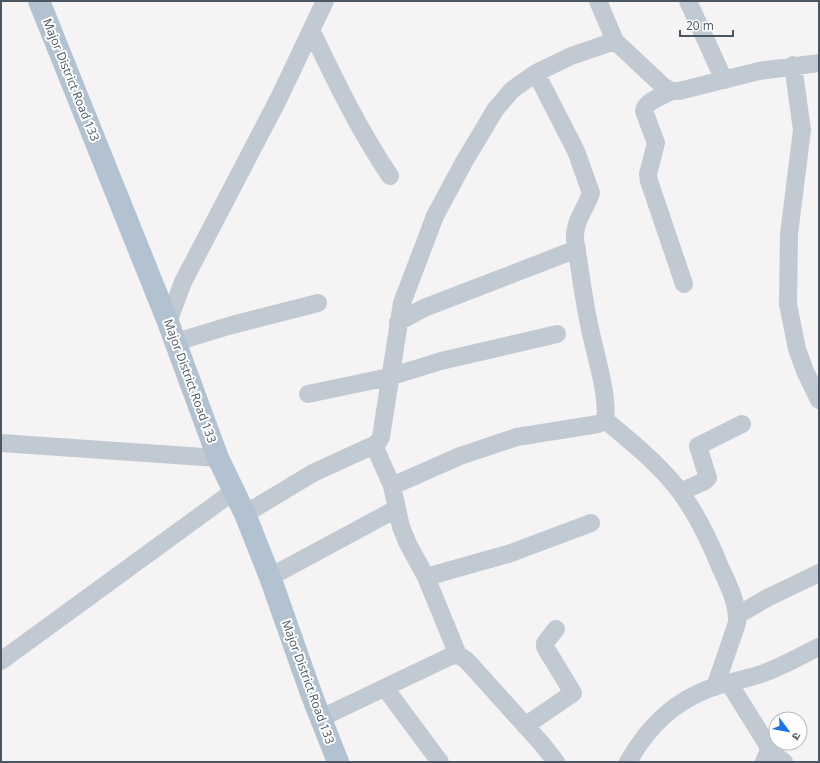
<svg xmlns="http://www.w3.org/2000/svg" width="820" height="763" viewBox="0 0 820 763" font-family="'Open Sans','Noto Sans Devanagari',sans-serif">
  <style>
    .lines { fill: none; stroke-linecap: round; stroke-linejoin: round }
    .minor { stroke: #c1cad2; stroke-width: 18 }
    .major { stroke: #b3c2d1; stroke-width: 22 }
    .labels { text-anchor: middle; stroke-width: 4; stroke-linejoin: round; paint-order: stroke }
    .street-label { font-size: 12px; fill: #4a5661; stroke: #fff }
  </style>
  <rect width="100%" height="100%" fill="#f5f3f3"/>
  <g class="lines">
    <path class="minor" d="M 598,1 L 615,41 L 664,87 L 672,91 L 679,91 L 759,71 L 819,63
      M 688,1 L 724,80
      M 311,30 C 335,80 359,130 390,176
      M 793,65 L 802,130 L 789,234 L 788,304 L 797,349 L 805,371 L 819,400
      M 536,73 L 576,151 L 591,193 C 585,211 574,220 575,240 C 580,268 583,296 589,324 C 594,351 609,395 605,420
      M 672,91 C 663,96 646,100 644,111 L 656,143 L 648,174 L 649,181 L 684,284
      M 168,322 L 183,282 L 279,98 L 325,1
      M 398,322 L 424,308 L 577,249
      M 176,342 L 232,325 L 318,303
      M 308,394 L 389,377 L 441,361 L 557,334
      M 605,420 C 629,440 654,460 674,484 C 695,509 709,539 721,569 C 729,586 738,604 737,623 L 715,687
      M 1,443 L 218,458
      M 374,445 L 392,486 L 460,456 L 517,437 L 598,424 L 605,420
      M 392,486 L 401,527 L 408,544 L 426,577 L 458,655
      M 680,492 L 705,481 L 708,478 L 698,446 L 742,424
      M 245,514 L 313,473 L 374,445 L 379,441 L 381,437 L 402,303 L 435,216 L 464,162 L 495,110 L 512,90 L 536,73 L 571,56 L 615,41
      M 270,577 L 396,509
      M 426,577 L 508,554 L 591,523
      M 738,615 L 767,598 L 819,573
      M 1,661 L 234,491
      M 729,683 L 767,744 L 769,750 L 764,762
      M 385,688 L 440,762
      M 321,718 L 451,656 C 459,654 463,657 469,663 L 542,744 L 556,762
      M 525,726 L 573,693 L 545,647 L 545,643 L 556,629
      M 769,750 L 784,762
      M 628,762 C 649,725 675,700 716,686 C 731,682 746,679 761,674 C 780,668 800,656 819,647"/>
    <path class="major" d="M 39,1 L 168,322 L 218,458 L 245,514 L 270,577 L 312,696 L 338,762"/>
  </g>
  <g class="labels">
    <g class="street-label">
      <text transform="translate(71 80) rotate(68)" y="4">Major District Road 133</text>
      <text transform="translate(190 381) rotate(70)" y="4">Major District Road 133</text>
      <text transform="translate(308 682) rotate(70)" y="4">Major District Road 133</text>
    </g>
  </g>
  <rect width="820" height="763" fill="none" stroke="#4a5661" stroke-width="4"/>
  <g transform="translate(788 731) rotate(122)"><circle r="19" fill="#ffffff" stroke="#b7bbc0"/>
  <path d="M0-3L7 15L0 10L-7 15Z" fill="#1a73e8"/>
  <text y="-6" font-size="11" font-weight="bold" text-anchor="middle" fill="#4a5661">उ</text>
  </g>
  <path d="M680 30v6h53v-6" fill="none" stroke="#4a5661" stroke-width="2"/>
  <text x="686" y="30" font-size="12" fill="#4a5661" stroke="#ffffff" stroke-width="3" paint-order="stroke">20 m</text>
</svg>
